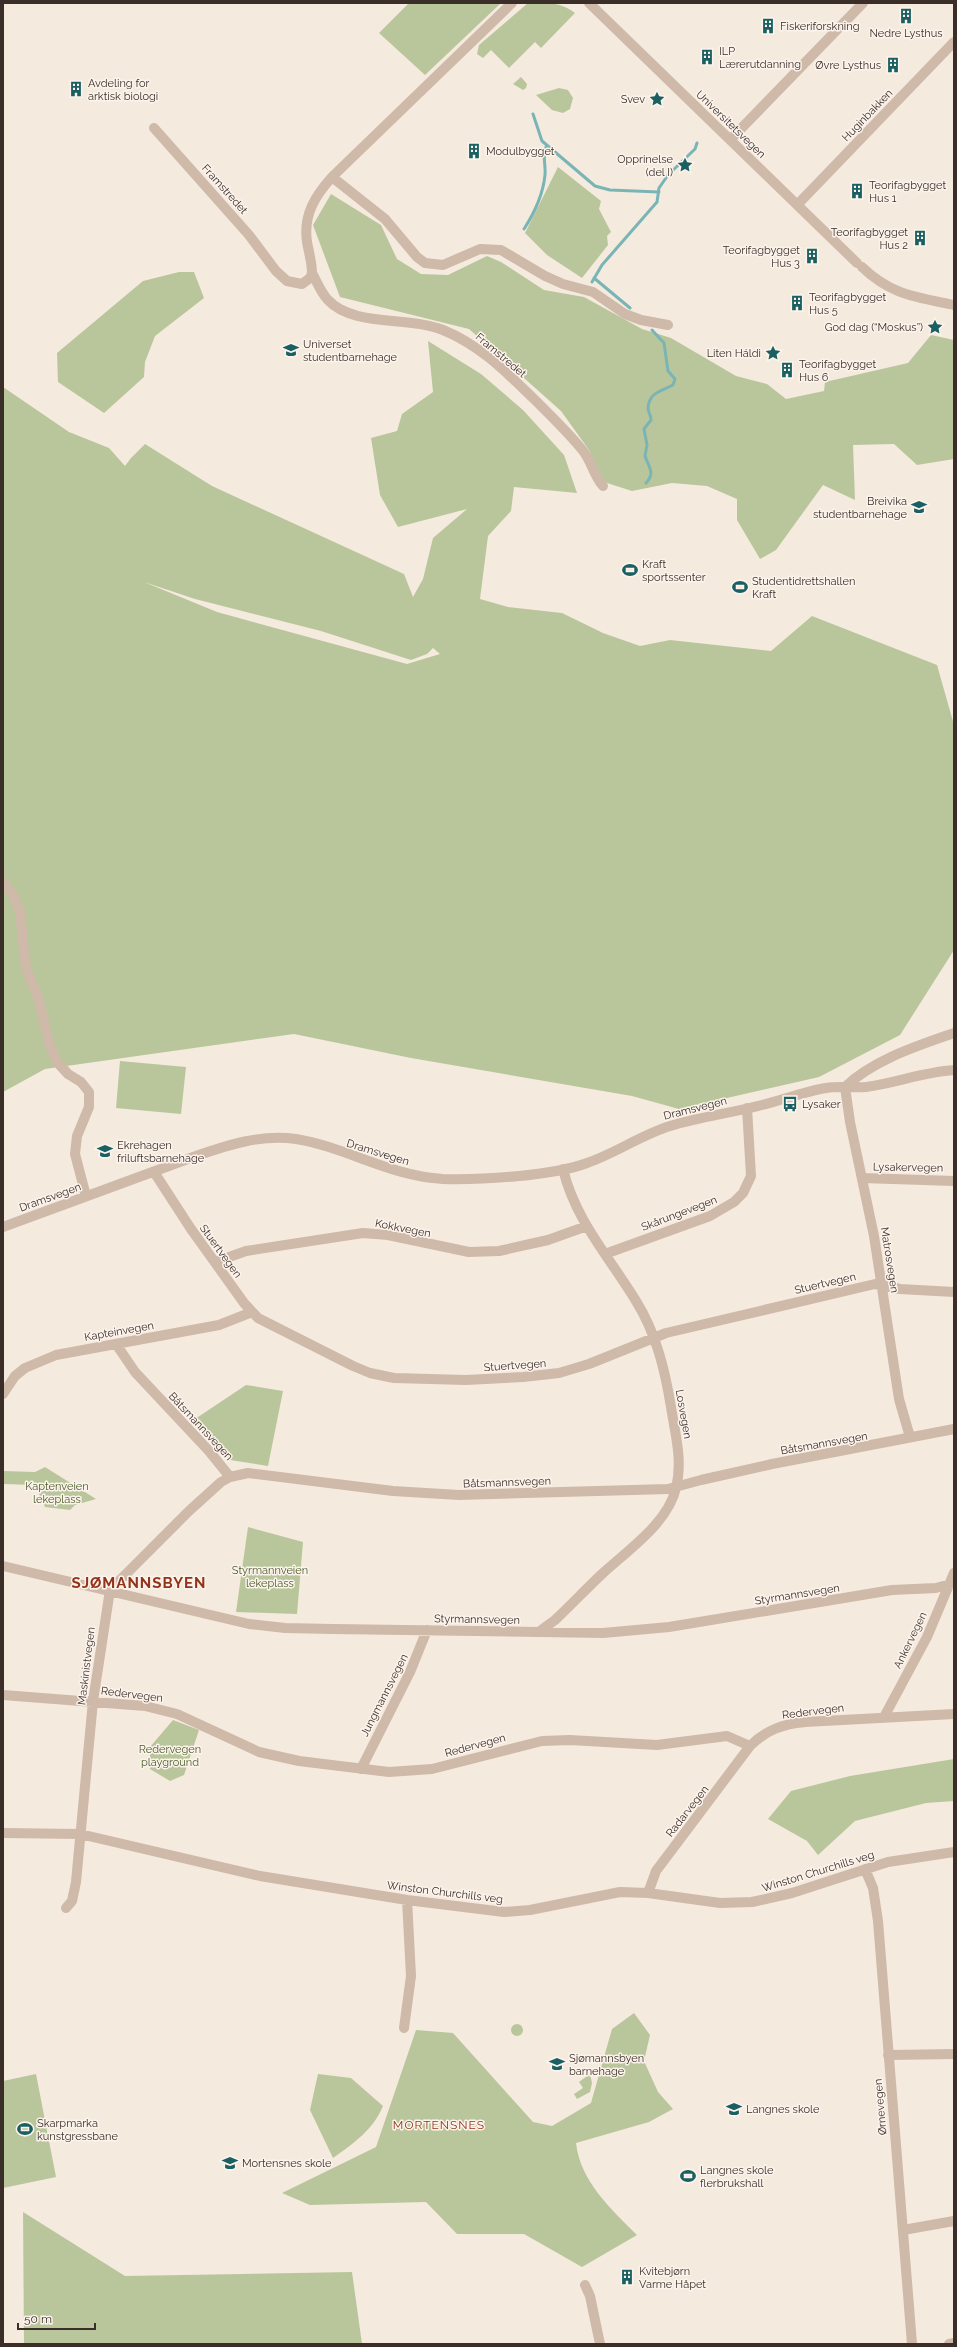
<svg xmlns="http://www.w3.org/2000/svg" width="957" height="2347" viewBox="0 0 957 2347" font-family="Raleway,sans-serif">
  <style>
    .green { fill: #b9c69c; fill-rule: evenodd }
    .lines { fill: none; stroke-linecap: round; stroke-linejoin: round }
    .stream { stroke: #7ab5b5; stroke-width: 3 }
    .street { stroke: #cfb9a9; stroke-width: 10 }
    .labels { text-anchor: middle; stroke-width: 3; stroke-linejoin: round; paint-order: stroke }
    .poi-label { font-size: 11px; fill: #3b2e29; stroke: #fcf4ec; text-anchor: start }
    .street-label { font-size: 11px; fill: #3b2e29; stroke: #fcf4ec }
    .park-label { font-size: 11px; fill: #4c5c2a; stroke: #fcf4ec }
    .neighbourhood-label { font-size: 12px; letter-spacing: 1px; fill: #92331a; stroke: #fcf4ec }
    .district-label { font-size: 15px; font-weight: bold; letter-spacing: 1px; fill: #92331a; stroke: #fcf4ec }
  </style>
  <rect width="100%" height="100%" fill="#f5eade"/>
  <path class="green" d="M 409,3 L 501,3 L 425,75 L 379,33 Z
    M 528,3 C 546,3 560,1 575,13 L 541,48 L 535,42 L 509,68 L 491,50 L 483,58 L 477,54 L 479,45 Z
    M 521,77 L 527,84 L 526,88 L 523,90 L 513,84 Z
    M 559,88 L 568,90 L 573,98 L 570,109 L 563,113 L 552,110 L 536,95 Z
    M 558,167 L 601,201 L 599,209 L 611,232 L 607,236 L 608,245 L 582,278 L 547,255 L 525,233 Z
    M 331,194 L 381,225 L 397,259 L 421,274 L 448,275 L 487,256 L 501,262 L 544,290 L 584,297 L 642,329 L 671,338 L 736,376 L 767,384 L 786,399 L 824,391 L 825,382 L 908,363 L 931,335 L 954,340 L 954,459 L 917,465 L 894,444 L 853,445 L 855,500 L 823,485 L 776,550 L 760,559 L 737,520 L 737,499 L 707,486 L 672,483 L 632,491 L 604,482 L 589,450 L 561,411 L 469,329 L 340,297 L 313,225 Z
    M 179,272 L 194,272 L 204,298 L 155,336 L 145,362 L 144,377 L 104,413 L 58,382 L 57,353 L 143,281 Z
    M 428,341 L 481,374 L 523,410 L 564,455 L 577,493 L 514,487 L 511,511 L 488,536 L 480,599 L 508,607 L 562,613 L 603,633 L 640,646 L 670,640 L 771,651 L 812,616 L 937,665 L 954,725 L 954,950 L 900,1035 L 819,1077 L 679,1109 L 632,1096 L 411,1058 L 294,1034 L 45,1069 L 3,1092 L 3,387 L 69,432 L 109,448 L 125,466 L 131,458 L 145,444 L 212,486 L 404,574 L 413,597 L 423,579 L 433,538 L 467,509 L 398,527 L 380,495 L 371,438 L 397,431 L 402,414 L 433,392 ZM 144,582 L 195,599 L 321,631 L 411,660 L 427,654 L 433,648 L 440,654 L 407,664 L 217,612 Z
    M 120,1061 L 186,1067 L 181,1114 L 116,1108 Z
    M 246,1385 L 283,1391 L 268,1466 L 230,1460 L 192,1421 Z
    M 45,1467 L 96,1499 L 75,1505 L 70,1510 L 45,1507 L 35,1485 L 3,1484 L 3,1471 L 35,1472 Z
    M 248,1527 L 303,1542 L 297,1614 L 236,1612 Z
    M 173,1720 L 199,1730 L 184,1775 L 170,1781 L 150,1769 L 150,1747 Z
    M 954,1759 L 954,1801 L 926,1803 L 855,1821 L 818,1855 L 807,1841 L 768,1819 L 791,1791 L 850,1776 Z
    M 634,2013 L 650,2035 L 644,2061 L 658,2092 L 673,2109 L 649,2122 L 576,2143 C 580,2181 612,2210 637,2235 L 582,2267 L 524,2234 L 457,2234 L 426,2202 L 310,2205 L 282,2193 L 376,2147 L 416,2030 L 453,2033 L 533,2122 L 552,2126 L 591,2103 L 612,2029 Z
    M511 2030a6 6 0 1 1 12 0a6 6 0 1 1-12 0Z
    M 36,2074 L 56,2177 L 3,2188 L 3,2081 Z
    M 318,2074 L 351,2078 L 383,2106 C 373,2130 354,2143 333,2158 L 310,2110 Z
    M 590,2074 L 592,2083 L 590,2092 L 577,2099 L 574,2094 L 583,2088 L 579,2082 Z
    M 23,2212 L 125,2276 L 352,2272 L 362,2344 L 24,2344 Z"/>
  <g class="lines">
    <path class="stream" d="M 533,114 L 542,141 L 595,186 L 610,190 L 659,192
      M 524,229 C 535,212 543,195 545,175 C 546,165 542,156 546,147 L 550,147
      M 594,278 L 630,308
      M 592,282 L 602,265 L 657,202 L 659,188 L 668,175 L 695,149 L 697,143
      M 646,483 C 656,473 648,466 645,456 L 647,445 L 644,429 L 651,420 C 651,415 648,412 648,408 C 649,392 662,391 673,385 L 675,379 L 668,371 L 664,343 L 652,330"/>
    <path class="street" d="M 589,3 L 857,263
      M 154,128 L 249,235 L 276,271 L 287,281 L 302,284 L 310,278 L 312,273 C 312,263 309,253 307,242 C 303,215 315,196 332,177 L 512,3
      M 730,140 L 863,3
      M 332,177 L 385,219 L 417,257 L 425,263 L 443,265 L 480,249 L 501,250 L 545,276 L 563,284 L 593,292 L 625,314 L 641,320 L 668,325
      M 798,204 L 954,42
      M 862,267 C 891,295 916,297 954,305
      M 312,273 C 317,282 321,293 328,300 C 353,327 408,316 443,330 C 480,345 506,372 534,399 C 551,416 569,433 584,452 C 592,463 594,476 603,486
      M 3,882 L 13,895 L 20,912 L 26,968 L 38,997 L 50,1046 L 57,1062 L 68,1074 L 81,1082 L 89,1092 L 89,1107 L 77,1136 L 75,1154 L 86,1196
      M 845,1087 L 850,1122 L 874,1236 L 899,1399 L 910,1437
      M 845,1087 C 873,1060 917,1046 954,1033
      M 154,1172 L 191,1229 L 244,1303 L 258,1318 L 353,1366 L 370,1373 L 394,1378 L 466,1380 L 523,1377 L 559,1373 L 589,1364 L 666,1333 L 875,1284 L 900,1289 L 954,1292
      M 862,1178 L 954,1181
      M 3,1227 L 196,1156 C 228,1145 261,1134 296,1139 C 346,1147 389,1176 443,1179 C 481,1180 553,1176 587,1163 C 616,1153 641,1135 670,1126 C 700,1117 731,1113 762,1105 C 782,1100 807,1091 826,1088 C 839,1086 853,1088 866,1087 C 896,1083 923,1072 954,1070
      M 605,1254 L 710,1216 L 734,1202 L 743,1193 L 751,1176 L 747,1108
      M 215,1262 L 246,1251 L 363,1233 L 388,1235 L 469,1252 L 499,1251 L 548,1240 L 587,1226
      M 116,1344 L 135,1372 L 209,1451 L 230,1477 L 248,1473 L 393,1491 L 459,1495 L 668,1489 L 701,1480 L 772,1464 L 954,1429
      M 3,1394 L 15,1376 L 25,1368 L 56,1355 L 219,1325 L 252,1312
      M 3,1566 L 249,1624 L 285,1628 L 333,1629 L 603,1633 L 669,1627 L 892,1590 L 936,1588 L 954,1583
      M 540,1631 L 555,1620 C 571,1605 586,1589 602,1574 C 628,1550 668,1523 676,1488 C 683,1461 675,1433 671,1407 C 665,1370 656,1333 636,1301 C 610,1258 575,1220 563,1169
      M 3,1695 L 145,1706 L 177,1714 L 259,1752 L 299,1761 L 389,1772 L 432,1769 L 542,1741 L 570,1740 L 657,1745 L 727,1736 L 750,1746
      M 884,1717 L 927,1637 L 954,1573
      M 361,1769 L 410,1672 L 427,1630
      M 3,1833 L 80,1834 L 260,1876 L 407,1900 L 504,1912 L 530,1910 L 620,1892 L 648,1893 L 720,1903 L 752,1902 L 792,1893 L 888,1862 L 954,1852
      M 865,1869 L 873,1888 L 878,1921 L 912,2344
      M 648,1893 L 656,1871 L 750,1746 C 766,1730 783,1724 805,1722 L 954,1714
      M 66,1908 L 72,1901 L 76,1882 L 93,1701 L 110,1590 L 189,1511 L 221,1482 L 230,1477
      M 404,2028 L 411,1976 L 407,1900
      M 888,2055 L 954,2054
      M 903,2230 L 954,2221
      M 585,2285 L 590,2296 L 600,2344
      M 949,2344 L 954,2343"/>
  </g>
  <defs>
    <symbol id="building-bare" viewBox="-9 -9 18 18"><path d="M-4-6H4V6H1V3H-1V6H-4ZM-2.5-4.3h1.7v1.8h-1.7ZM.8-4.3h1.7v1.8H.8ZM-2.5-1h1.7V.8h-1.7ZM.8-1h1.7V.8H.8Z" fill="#1a5f61" stroke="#fcf4ec" stroke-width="2.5" paint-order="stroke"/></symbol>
    <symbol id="sight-bare" viewBox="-9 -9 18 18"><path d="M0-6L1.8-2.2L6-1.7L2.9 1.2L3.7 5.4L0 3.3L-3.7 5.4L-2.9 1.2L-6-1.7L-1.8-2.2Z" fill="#1a5f61" stroke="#fcf4ec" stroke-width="2.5" paint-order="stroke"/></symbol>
    <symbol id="school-bare" viewBox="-9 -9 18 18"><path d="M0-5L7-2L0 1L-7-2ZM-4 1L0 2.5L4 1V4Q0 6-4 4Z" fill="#1a5f61" stroke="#fcf4ec" stroke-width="2.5" paint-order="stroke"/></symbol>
    <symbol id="stadium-bare" viewBox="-9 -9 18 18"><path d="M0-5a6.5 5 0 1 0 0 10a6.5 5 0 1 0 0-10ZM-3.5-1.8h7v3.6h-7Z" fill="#1a5f61" stroke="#fcf4ec" stroke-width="2.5" paint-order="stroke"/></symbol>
    <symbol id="bus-bare" viewBox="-9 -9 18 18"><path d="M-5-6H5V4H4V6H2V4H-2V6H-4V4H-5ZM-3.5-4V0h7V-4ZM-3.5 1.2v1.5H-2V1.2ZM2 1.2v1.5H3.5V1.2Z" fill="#1a5f61" stroke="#fcf4ec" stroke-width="2.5" paint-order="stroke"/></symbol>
  </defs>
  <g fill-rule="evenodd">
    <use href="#building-bare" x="895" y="5" width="22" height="22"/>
    <use href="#building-bare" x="757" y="15" width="22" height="22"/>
    <use href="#building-bare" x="696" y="46" width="22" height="22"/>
    <use href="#building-bare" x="882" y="54" width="22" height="22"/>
    <use href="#building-bare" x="65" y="78" width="22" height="22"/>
    <use href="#sight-bare" x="646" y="88" width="22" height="22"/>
    <use href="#building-bare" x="463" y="140" width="22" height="22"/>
    <use href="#sight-bare" x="674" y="154" width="22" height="22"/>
    <use href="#building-bare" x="846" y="180" width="22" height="22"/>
    <use href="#building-bare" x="909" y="227" width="22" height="22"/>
    <use href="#building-bare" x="801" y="245" width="22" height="22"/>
    <use href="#building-bare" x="786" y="292" width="22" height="22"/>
    <use href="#sight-bare" x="924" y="316" width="22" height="22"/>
    <use href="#school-bare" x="280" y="339" width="22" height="22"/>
    <use href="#sight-bare" x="762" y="342" width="22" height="22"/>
    <use href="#building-bare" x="776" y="359" width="22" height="22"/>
    <use href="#school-bare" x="908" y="496" width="22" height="22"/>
    <use href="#stadium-bare" x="619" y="559" width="22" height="22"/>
    <use href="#stadium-bare" x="729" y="576" width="22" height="22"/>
    <use href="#bus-bare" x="779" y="1093" width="22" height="22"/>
    <use href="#school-bare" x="94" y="1140" width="22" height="22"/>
    <use href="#school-bare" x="546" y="2053" width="22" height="22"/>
    <use href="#school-bare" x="723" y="2098" width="22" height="22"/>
    <use href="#stadium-bare" x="14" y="2118" width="22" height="22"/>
    <use href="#school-bare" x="219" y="2152" width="22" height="22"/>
    <use href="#stadium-bare" x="677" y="2165" width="22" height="22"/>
    <use href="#building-bare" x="616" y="2266" width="22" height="22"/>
  </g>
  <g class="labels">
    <g class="poi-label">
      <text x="780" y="30">Fiskeriforskning</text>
      <text x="906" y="37" text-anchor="middle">Nedre Lysthus</text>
      <text x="719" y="55">ILP<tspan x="719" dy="13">Lærerutdanning</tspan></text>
      <text x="881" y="69" text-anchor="end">Øvre Lysthus</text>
      <text x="88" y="87">Avdeling for<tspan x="88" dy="13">arktisk biologi</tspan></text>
      <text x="645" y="103" text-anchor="end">Svev</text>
      <text x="486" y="155">Modulbygget</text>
      <text x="673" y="163" text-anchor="end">Opprinelse<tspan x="673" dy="13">(del I)</tspan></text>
      <text x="869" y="189">Teorifagbygget<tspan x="869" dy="13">Hus 1</tspan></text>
      <text x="908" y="236" text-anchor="end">Teorifagbygget<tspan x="908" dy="13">Hus 2</tspan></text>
      <text x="800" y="254" text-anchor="end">Teorifagbygget<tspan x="800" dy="13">Hus 3</tspan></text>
      <text x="809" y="301">Teorifagbygget<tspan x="809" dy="13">Hus 5</tspan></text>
      <text x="923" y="331" text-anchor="end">God dag (“Moskus”)</text>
      <text x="303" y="348">Universet<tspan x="303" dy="13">studentbarnehage</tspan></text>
      <text x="761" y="357" text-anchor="end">Liten Háldi</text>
      <text x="799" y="368">Teorifagbygget<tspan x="799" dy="13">Hus 6</tspan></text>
      <text x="907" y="505" text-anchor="end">Breivika<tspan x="907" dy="13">studentbarnehage</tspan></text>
      <text x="642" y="568">Kraft<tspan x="642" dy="13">sportssenter</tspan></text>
      <text x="752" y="585">Studentidrettshallen<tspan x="752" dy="13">Kraft</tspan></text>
      <text x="802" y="1108">Lysaker</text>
      <text x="117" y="1149">Ekrehagen<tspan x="117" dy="13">friluftsbarnehage</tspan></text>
      <text x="569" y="2062">Sjømannsbyen<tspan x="569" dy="13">barnehage</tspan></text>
      <text x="746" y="2113">Langnes skole</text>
      <text x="37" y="2127">Skarpmarka<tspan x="37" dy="13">kunstgressbane</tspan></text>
      <text x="242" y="2167">Mortensnes skole</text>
      <text x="700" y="2174">Langnes skole<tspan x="700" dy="13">flerbrukshall</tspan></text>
      <text x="639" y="2275">Kvitebjørn<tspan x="639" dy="13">Varme Håpet</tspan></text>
    </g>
    <g class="street-label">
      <text transform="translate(867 115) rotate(-46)" y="4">Huginbakken</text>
      <text transform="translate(731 124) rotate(44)" y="4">Universitetsvegen</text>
      <text transform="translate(225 189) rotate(48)" y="4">Framstredet</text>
      <text transform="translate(501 355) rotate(40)" y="4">Framstredet</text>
      <text transform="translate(695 1108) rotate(-14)" y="4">Dramsvegen</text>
      <text transform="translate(378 1152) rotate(17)" y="4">Dramsvegen</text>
      <text transform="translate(908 1167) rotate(1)" y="4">Lysakervegen</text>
      <text transform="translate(50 1197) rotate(-20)" y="4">Dramsvegen</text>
      <text transform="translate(679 1213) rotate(-21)" y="4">Skårungevegen</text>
      <text transform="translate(403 1228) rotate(11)" y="4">Kokkvegen</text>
      <text transform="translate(221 1251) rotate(54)" y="4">Stuertvegen</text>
      <text transform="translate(890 1260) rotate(81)" y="4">Matrosvegen</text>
      <text transform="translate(825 1283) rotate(-13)" y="4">Stuertvegen</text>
      <text transform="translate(119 1331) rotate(-10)" y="4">Kapteinvegen</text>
      <text transform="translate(515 1365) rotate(-4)" y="4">Stuertvegen</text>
      <text transform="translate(684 1414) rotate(80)" y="4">Losvegen</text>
      <text transform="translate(201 1426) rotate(47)" y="4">Båtsmannsvegen</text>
      <text transform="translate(824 1443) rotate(-10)" y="4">Båtsmannsvegen</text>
      <text transform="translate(507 1482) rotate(-2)" y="4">Båtsmannsvegen</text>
      <text transform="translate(797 1594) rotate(-9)" y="4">Styrmannsvegen</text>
      <text transform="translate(477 1619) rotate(1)" y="4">Styrmannsvegen</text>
      <text transform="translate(910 1640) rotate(-64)" y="4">Ankervegen</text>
      <text transform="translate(86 1666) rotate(-83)" y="4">Maskinistvegen</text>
      <text transform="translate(132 1694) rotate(7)" y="4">Redervegen</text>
      <text transform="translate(384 1695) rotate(-63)" y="4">Jungmannsvegen</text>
      <text transform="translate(813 1711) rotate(-7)" y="4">Redervegen</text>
      <text transform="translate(475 1745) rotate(-15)" y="4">Redervegen</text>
      <text transform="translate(687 1811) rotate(-52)" y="4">Radarvegen</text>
      <text transform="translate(818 1871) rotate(-17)" y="4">Winston Churchills veg</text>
      <text transform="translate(445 1892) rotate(7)" y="4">Winston Churchills veg</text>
      <text transform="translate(880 2107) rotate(-95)" y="4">Ørnevegen</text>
    </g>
    <g class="park-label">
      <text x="57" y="1490">Kaptenveien<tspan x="57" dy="13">lekeplass</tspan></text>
      <text x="270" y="1574">Styrmannveien<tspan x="270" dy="13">lekeplass</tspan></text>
      <text x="170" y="1753">Redervegen<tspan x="170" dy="13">playground</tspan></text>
    </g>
    <g class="neighbourhood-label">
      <text x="439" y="2129">MORTENSNES</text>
    </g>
    <g class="district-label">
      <text x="139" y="1588">SJØMANNSBYEN</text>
    </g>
  </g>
  <rect width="957" height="2347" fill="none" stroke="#3b2e29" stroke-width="8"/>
  <path d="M18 2323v6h77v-6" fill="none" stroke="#3b2e29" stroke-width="2"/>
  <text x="24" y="2323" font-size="12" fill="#3b2e29" stroke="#fcf4ec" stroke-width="3" paint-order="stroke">50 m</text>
</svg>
